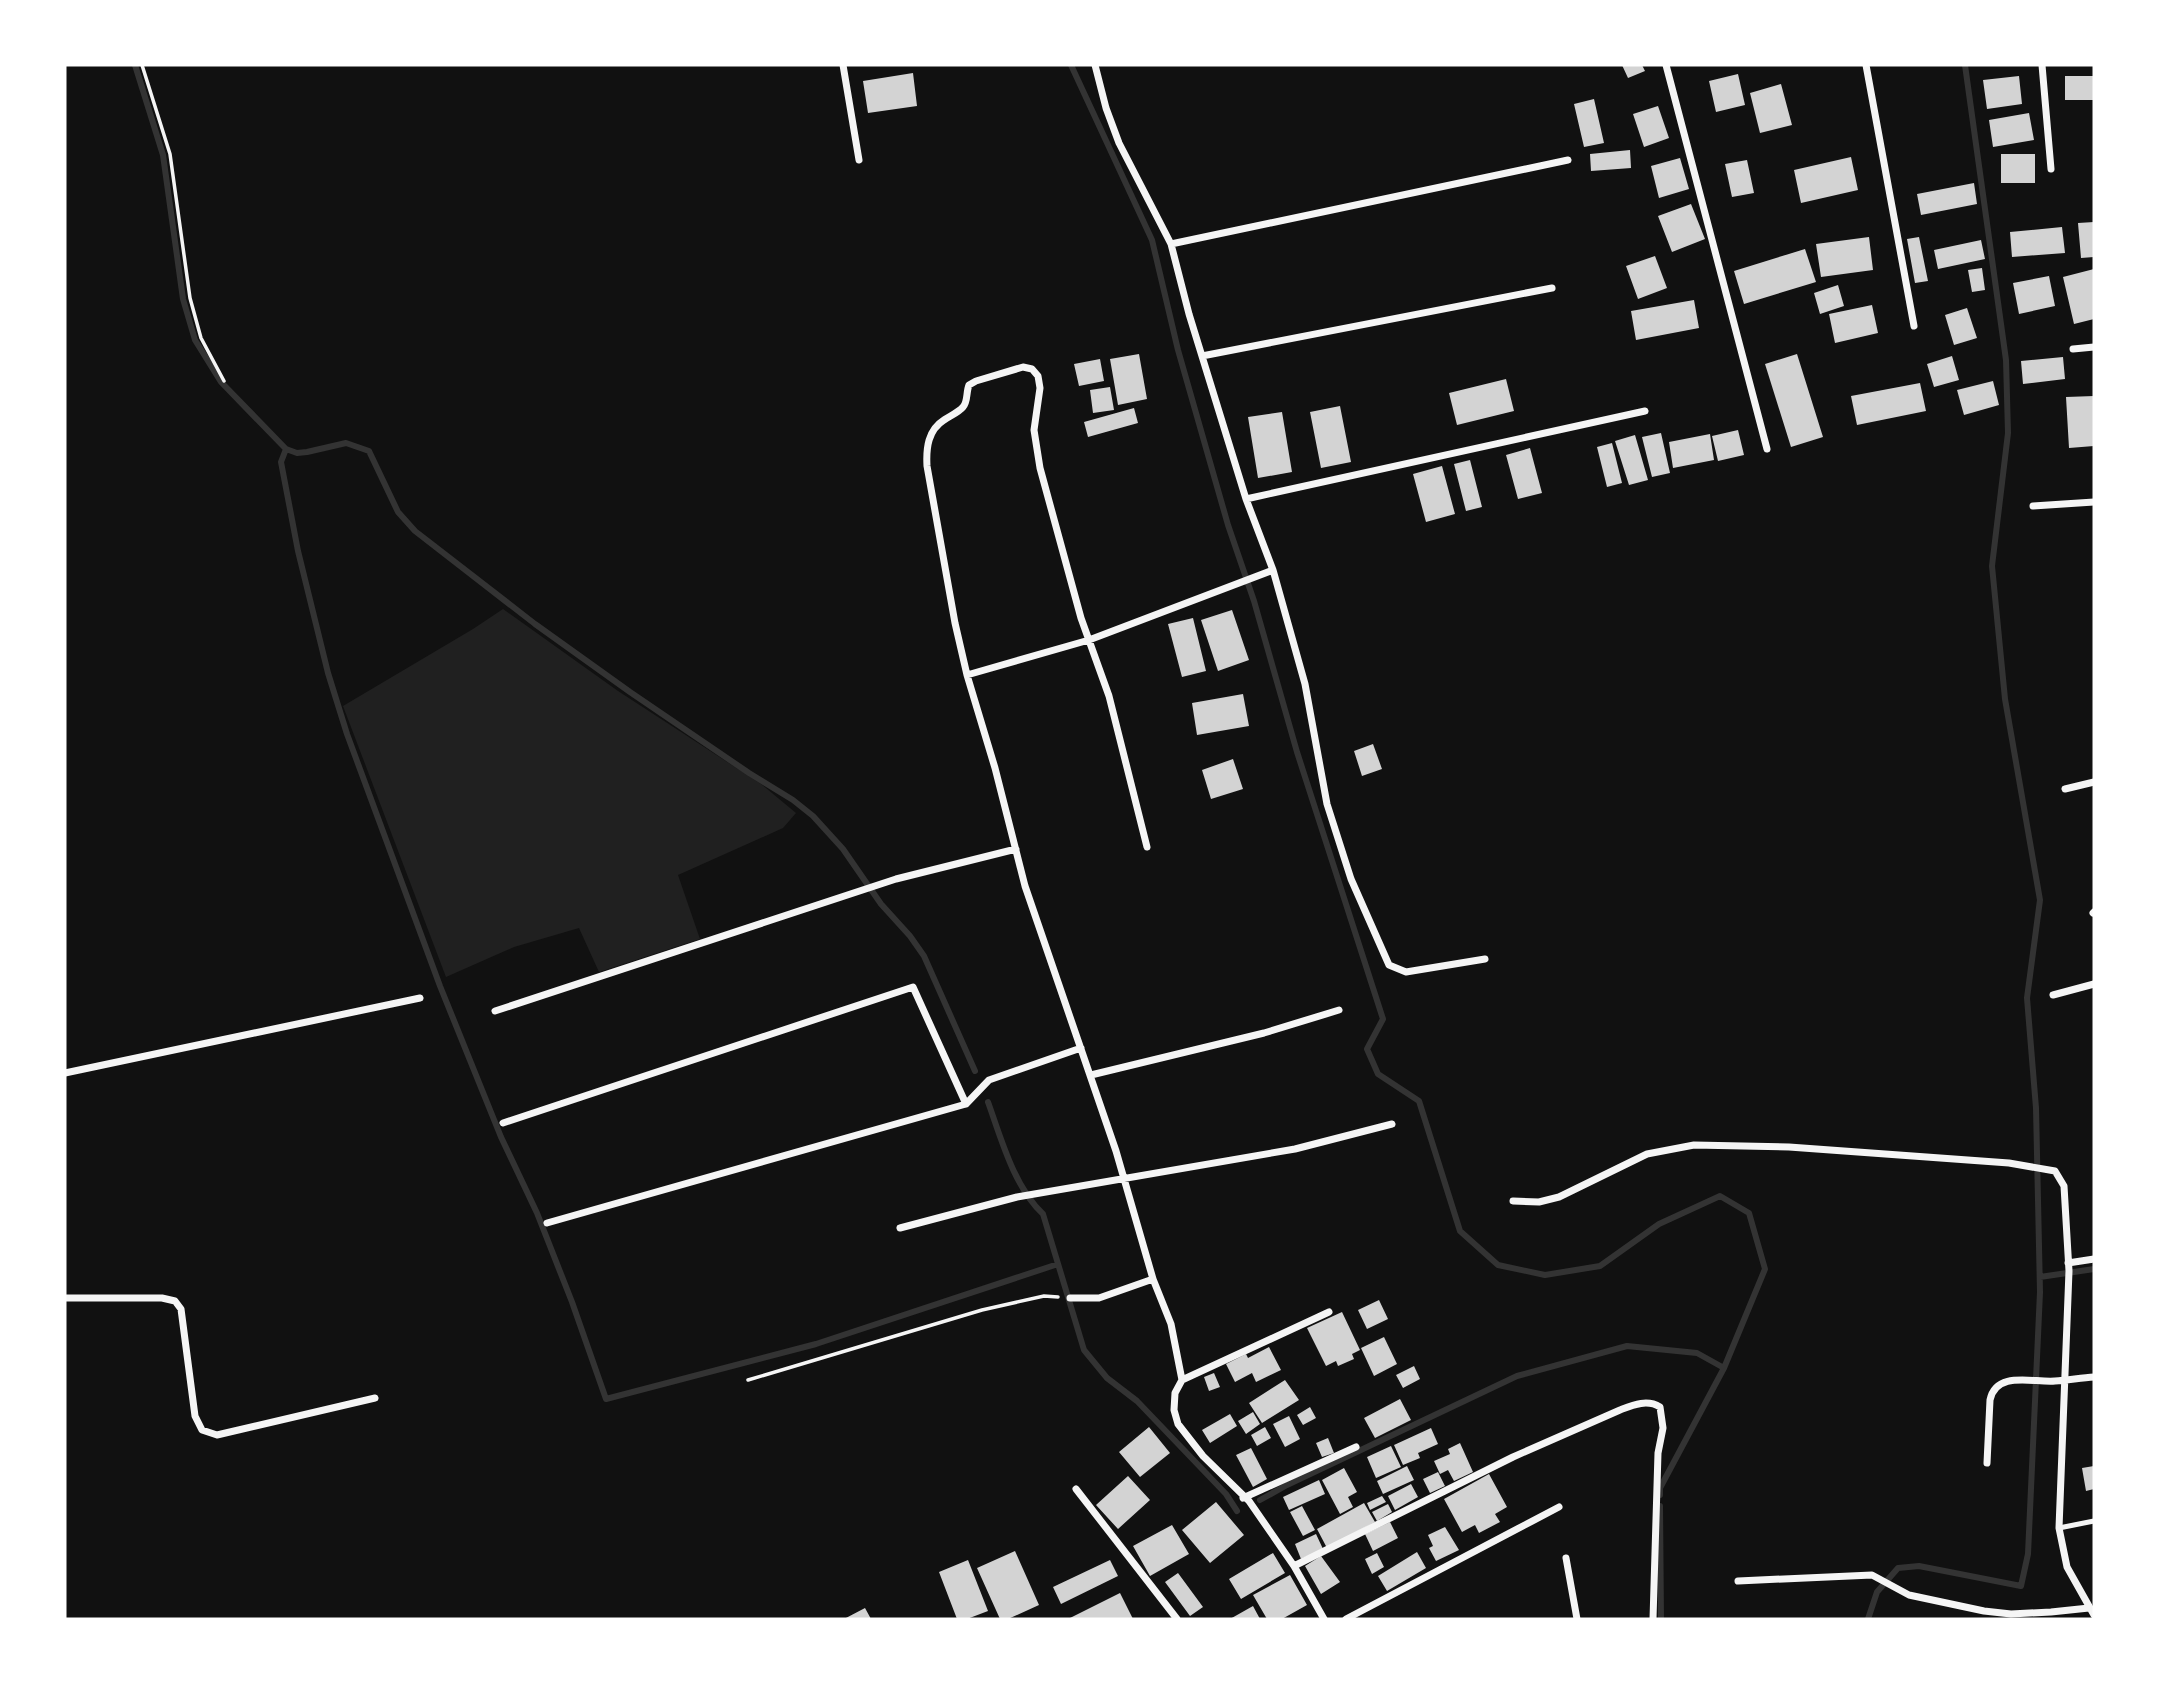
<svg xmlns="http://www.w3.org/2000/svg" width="2159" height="1684" viewBox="0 0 2159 1684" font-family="'DejaVu Sans',sans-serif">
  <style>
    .green { fill: #202020 }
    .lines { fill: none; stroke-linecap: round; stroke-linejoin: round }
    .stream { stroke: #333; stroke-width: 6 }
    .building { fill: #d3d3d3 }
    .path { stroke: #f5f5f5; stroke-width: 3.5 }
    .service { stroke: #f5f5f5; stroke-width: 5 }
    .minor { stroke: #f5f5f5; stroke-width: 7 }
  </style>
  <rect width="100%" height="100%" fill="#111"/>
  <path class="green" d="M 503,609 L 618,691 L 761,784 L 796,813 L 783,828 L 678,875 L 700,939 L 599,972 L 579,928 L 514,947 L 446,977 L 343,706 L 473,629 Z"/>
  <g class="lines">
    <path class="stream" d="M 135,65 L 163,155 L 183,299 L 195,340 L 221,382 L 286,449 L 297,453 L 307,452 L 346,443 L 369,451 L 398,512 L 415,531 L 535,624 L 630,692 L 749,773 L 793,800 L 813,816 L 843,849 L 881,904 L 910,936 L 924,956 L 975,1071
      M 1071,65 L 1152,240 L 1178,350 L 1228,525 L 1254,601 L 1297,752 L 1383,1019 L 1367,1049 L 1378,1074 L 1419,1101 L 1460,1231 L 1498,1265 L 1545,1275 L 1600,1266 L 1659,1224 L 1720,1196 L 1749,1213 L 1765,1269 L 1724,1368 L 1660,1488 L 1660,1495
      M 286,449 L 281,462 L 298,551 L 328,673 L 347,734 L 440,986 L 501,1137 L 537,1213 L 572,1302 L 606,1399 L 816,1344 L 1058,1264
      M 988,1102 C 1001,1138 1014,1187 1043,1214 L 1084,1350 L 1107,1378 L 1137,1401 L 1226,1494 L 1237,1511
      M 2040,1277 L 2094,1269
      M 1260,1500 L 1287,1485 L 1517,1376 L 1627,1346 L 1697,1353 L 1724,1368
      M 1660,1506 L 1661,1619
      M 1868,1619 L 1877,1592 L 1898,1568 L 1919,1566 L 2021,1586 L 2028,1554 L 2040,1292 L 2036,1108 L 2027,998 L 2040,900 L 2005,699 L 1992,566 L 2008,433 L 2006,360 L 1965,65"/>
  </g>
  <path class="building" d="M 1622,65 L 1642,65 L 1645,71 L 1628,78 Z
    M 913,73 L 917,106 L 868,113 L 863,81 Z
    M 1738,74 L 1745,105 L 1716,112 L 1709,81 Z
    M 2019,76 L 2022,104 L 1987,109 L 1983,80 Z
    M 2065,76 L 2094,76 L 2094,100 L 2065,100 Z
    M 1781,84 L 1792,125 L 1760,133 L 1750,93 Z
    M 1594,99 L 1604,143 L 1584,147 L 1574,104 Z
    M 1658,106 L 1669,138 L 1644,147 L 1633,114 Z
    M 2029,113 L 2034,140 L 1993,147 L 1989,120 Z
    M 1630,150 L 1631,168 L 1591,171 L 1590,154 Z
    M 2001,154 L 2035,154 L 2035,183 L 2001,183 Z
    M 1851,157 L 1858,190 L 1801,203 L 1794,170 Z
    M 1680,158 L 1689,189 L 1659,198 L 1651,166 Z
    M 1747,160 L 1754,193 L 1732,197 L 1725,164 Z
    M 1974,183 L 1977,204 L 1921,215 L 1917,194 Z
    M 1691,204 L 1705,239 L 1672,252 L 1658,216 Z
    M 2094,222 L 2094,257 L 2081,258 L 2078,223 Z
    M 2062,227 L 2065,253 L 2012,257 L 2010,232 Z
    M 1869,237 L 1873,270 L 1821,277 L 1816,244 Z
    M 1919,237 L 1928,281 L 1915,283 L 1907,239 Z
    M 1981,240 L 1985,259 L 1938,269 L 1934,250 Z
    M 1805,249 L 1816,282 L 1744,304 L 1734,271 Z
    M 1655,256 L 1667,288 L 1638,299 L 1626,266 Z
    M 1982,268 L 1985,290 L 1972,292 L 1968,270 Z
    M 2094,269 L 2094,319 L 2074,324 L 2063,277 Z
    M 2049,276 L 2055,306 L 2019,314 L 2013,283 Z
    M 1838,285 L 1844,306 L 1820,314 L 1814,293 Z
    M 1694,300 L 1699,328 L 1636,340 L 1631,311 Z
    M 1872,305 L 1878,333 L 1835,343 L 1829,314 Z
    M 1967,308 L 1977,338 L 1954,345 L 1945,315 Z
    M 1139,354 L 1147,399 L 1118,405 L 1110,359 Z
    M 1797,354 L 1823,437 L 1791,447 L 1765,364 Z
    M 1952,356 L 1959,380 L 1934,387 L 1927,364 Z
    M 2063,357 L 2065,379 L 2023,384 L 2021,361 Z
    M 1100,359 L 1104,381 L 1079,386 L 1074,364 Z
    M 1506,379 L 1514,411 L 1457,425 L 1449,393 Z
    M 1993,381 L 1999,405 L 1964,415 L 1957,390 Z
    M 1920,383 L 1926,411 L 1857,425 L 1851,396 Z
    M 1110,387 L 1114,410 L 1093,413 L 1090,390 Z
    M 2094,396 L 2094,446 L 2069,448 L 2066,397 Z
    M 1340,406 L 1351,462 L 1321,468 L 1310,412 Z
    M 1134,408 L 1138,423 L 1088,437 L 1084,422 Z
    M 1282,412 L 1292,472 L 1258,478 L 1248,417 Z
    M 1738,430 L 1744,455 L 1718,461 L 1712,436 Z
    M 1661,433 L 1670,473 L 1652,477 L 1642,437 Z
    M 1710,434 L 1714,460 L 1673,468 L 1669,442 Z
    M 1635,435 L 1648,480 L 1629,485 L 1615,441 Z
    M 1612,443 L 1622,483 L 1607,487 L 1597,447 Z
    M 1530,448 L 1542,493 L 1518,499 L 1506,455 Z
    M 1470,460 L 1482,507 L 1466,511 L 1454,464 Z
    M 1442,466 L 1455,514 L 1426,522 L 1413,474 Z
    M 1232,610 L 1249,660 L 1218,671 L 1201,620 Z
    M 1193,618 L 1206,671 L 1182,677 L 1168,624 Z
    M 1243,694 L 1249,726 L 1197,735 L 1192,703 Z
    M 1373,744 L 1382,769 L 1362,776 L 1354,751 Z
    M 1233,759 L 1243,789 L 1211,799 L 1202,770 Z
    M 1379,1300 L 1388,1319 L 1367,1329 L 1358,1310 Z
    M 1342,1312 L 1360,1350 L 1352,1354 L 1354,1359 L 1338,1366 L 1336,1361 L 1326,1366 L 1307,1328 Z
    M 1384,1337 L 1397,1364 L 1374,1376 L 1361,1348 Z
    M 1269,1347 L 1281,1370 L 1256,1382 L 1252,1373 L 1235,1382 L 1226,1364 L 1246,1354 L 1248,1358 Z
    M 1414,1366 L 1420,1379 L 1403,1388 L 1396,1375 Z
    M 1214,1373 L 1220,1387 L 1209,1391 L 1204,1377 Z
    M 1285,1380 L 1299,1400 L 1262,1423 L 1249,1403 Z
    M 1400,1399 L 1411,1420 L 1375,1438 L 1364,1418 Z
    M 1310,1407 L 1316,1418 L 1303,1425 L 1297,1415 Z
    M 1253,1412 L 1260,1424 L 1246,1434 L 1238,1421 Z
    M 1230,1414 L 1237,1426 L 1210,1443 L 1202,1430 Z
    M 1289,1416 L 1300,1439 L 1285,1447 L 1273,1424 Z
    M 1149,1427 L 1170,1453 L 1140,1477 L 1119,1452 Z
    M 1265,1427 L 1271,1438 L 1257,1446 L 1251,1435 Z
    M 1431,1428 L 1438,1444 L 1418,1453 L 1420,1458 L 1403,1465 L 1394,1445 Z
    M 1328,1438 L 1334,1453 L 1322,1457 L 1316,1443 Z
    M 1460,1443 L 1473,1472 L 1454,1481 L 1448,1470 L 1440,1474 L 1434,1461 L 1450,1454 L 1448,1449 Z
    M 1391,1446 L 1401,1467 L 1376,1478 L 1367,1457 Z
    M 1251,1448 L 1267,1479 L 1253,1487 L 1236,1455 Z
    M 1407,1466 L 1414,1480 L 1383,1494 L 1377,1481 Z
    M 2094,1466 L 2094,1489 L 2086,1491 L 2082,1468 Z
    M 1344,1468 L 1357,1492 L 1348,1497 L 1353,1507 L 1340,1514 L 1322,1480 Z
    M 1438,1472 L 1445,1486 L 1430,1493 L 1423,1479 Z
    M 1489,1474 L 1507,1507 L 1495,1514 L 1500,1522 L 1479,1533 L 1475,1525 L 1462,1532 L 1444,1499 Z
    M 1128,1476 L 1150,1500 L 1118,1529 L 1096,1505 Z
    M 1319,1480 L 1325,1494 L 1289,1510 L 1283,1497 Z
    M 1411,1484 L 1418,1497 L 1395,1510 L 1388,1496 Z
    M 1382,1496 L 1386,1502 L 1370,1510 L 1367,1503 Z
    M 1216,1502 L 1244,1535 L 1210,1563 L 1182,1530 Z
    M 1364,1503 L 1375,1522 L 1327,1548 L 1317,1529 Z
    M 1388,1504 L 1392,1512 L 1377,1521 L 1372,1512 Z
    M 1302,1506 L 1315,1530 L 1303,1536 L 1290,1512 Z
    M 1390,1522 L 1398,1538 L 1373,1551 L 1365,1534 Z
    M 1172,1525 L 1189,1554 L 1150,1576 L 1133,1546 Z
    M 1445,1527 L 1459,1550 L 1436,1561 L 1429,1548 L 1433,1546 L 1428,1535 Z
    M 1316,1534 L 1323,1549 L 1301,1559 L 1295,1544 Z
    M 1015,1551 L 1039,1605 L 1008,1619 L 1000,1619 L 977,1568 Z
    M 1417,1552 L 1426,1568 L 1387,1591 L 1378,1576 Z
    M 1273,1553 L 1285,1573 L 1241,1599 L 1229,1579 Z
    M 1377,1553 L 1384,1567 L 1372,1574 L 1365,1559 Z
    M 1321,1556 L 1340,1582 L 1321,1594 L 1305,1566 Z
    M 968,1560 L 988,1611 L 967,1619 L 957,1619 L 939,1572 Z
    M 1110,1560 L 1118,1576 L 1061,1604 L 1053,1587 Z
    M 1178,1573 L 1203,1607 L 1190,1616 L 1165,1582 Z
    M 1290,1575 L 1307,1605 L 1282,1619 L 1267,1619 L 1253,1595 Z
    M 1120,1593 L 1133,1619 L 1068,1619 Z
    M 1253,1606 L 1260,1619 L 1230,1619 Z
    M 865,1608 L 871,1619 L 844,1619 Z"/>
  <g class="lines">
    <path class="path" d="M 142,65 L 170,154 L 190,298 L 201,338 L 224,381
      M 748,1380 L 982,1310 L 1044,1296 L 1058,1297"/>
    <path class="service" d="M 2059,1528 L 2094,1521"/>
    <path class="minor" d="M 843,65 L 859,160
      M 1095,65 L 1106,108 L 1119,143 L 1171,244 L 1189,314 L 1246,499 L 1273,570 L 1305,684 L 1327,804 L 1351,879 L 1389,965 L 1406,972 L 1485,959
      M 1666,65 L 1767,449
      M 1866,65 L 1914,326
      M 2042,65 L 2051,169
      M 1171,244 L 1568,160
      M 2073,349 L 2094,347
      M 1202,356 L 1552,288
      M 1246,499 L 1645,411
      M 2033,506 L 2094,502
      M 967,675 L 1089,640 L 1273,570
      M 2065,789 L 2094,782
      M 1147,847 L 1109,696 L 1081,618 L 1040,468 L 1034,430 L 1040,388 L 1038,376 L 1032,369 L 1023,367 L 976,381 L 969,385 C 966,392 968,402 963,407 C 959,412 950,416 944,420 C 928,430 926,448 927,466 L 955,623 L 967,675 L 995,768 L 1025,886 L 1116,1151 L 1153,1279 L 1171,1324 L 1182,1380 L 1175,1393 L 1174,1410 L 1178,1424 L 1203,1456 L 1249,1501 L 1294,1566 L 1324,1619
      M 2093,913 L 2094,912
      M 2053,995 L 2094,984
      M 495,1011 L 896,879 L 1016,849
      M 65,1073 L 420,998
      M 1091,1075 L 1264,1033 L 1339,1010
      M 503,1123 L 913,987 L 966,1104 L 989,1080 L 1081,1048
      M 1513,1201 L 1539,1202 L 1559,1197 L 1647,1154 L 1694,1145 L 1789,1147 L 2009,1163 L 2055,1171 L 2064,1186 L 2069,1271 L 2059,1528 L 2067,1567 L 2094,1615
      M 547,1223 L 966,1104
      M 900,1228 L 1017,1197 L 1295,1149 L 1392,1124
      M 2068,1263 L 2094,1259
      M 65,1298 L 162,1298 L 175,1301 L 181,1309 L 195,1416 L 202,1430 L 217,1435 L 375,1398
      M 1070,1298 L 1099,1298 L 1153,1279
      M 1182,1380 L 1329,1312
      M 1987,1463 L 1990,1400 C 1996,1370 2034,1383 2055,1381 C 2068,1380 2081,1378 2094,1377
      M 1076,1489 L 1177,1619
      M 1243,1498 L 1356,1447
      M 1566,1558 L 1577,1619
      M 1294,1566 L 1513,1457 L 1620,1410 C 1633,1405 1647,1399 1660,1407 L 1663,1428 L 1658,1453 L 1653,1619
      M 1738,1581 L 1872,1575 L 1909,1595 L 1984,1611 L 2011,1614 L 2051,1612 L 2089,1608
      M 1346,1619 L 1559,1507"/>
  </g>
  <rect width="2159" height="1684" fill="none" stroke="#ffffff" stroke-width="133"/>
</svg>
